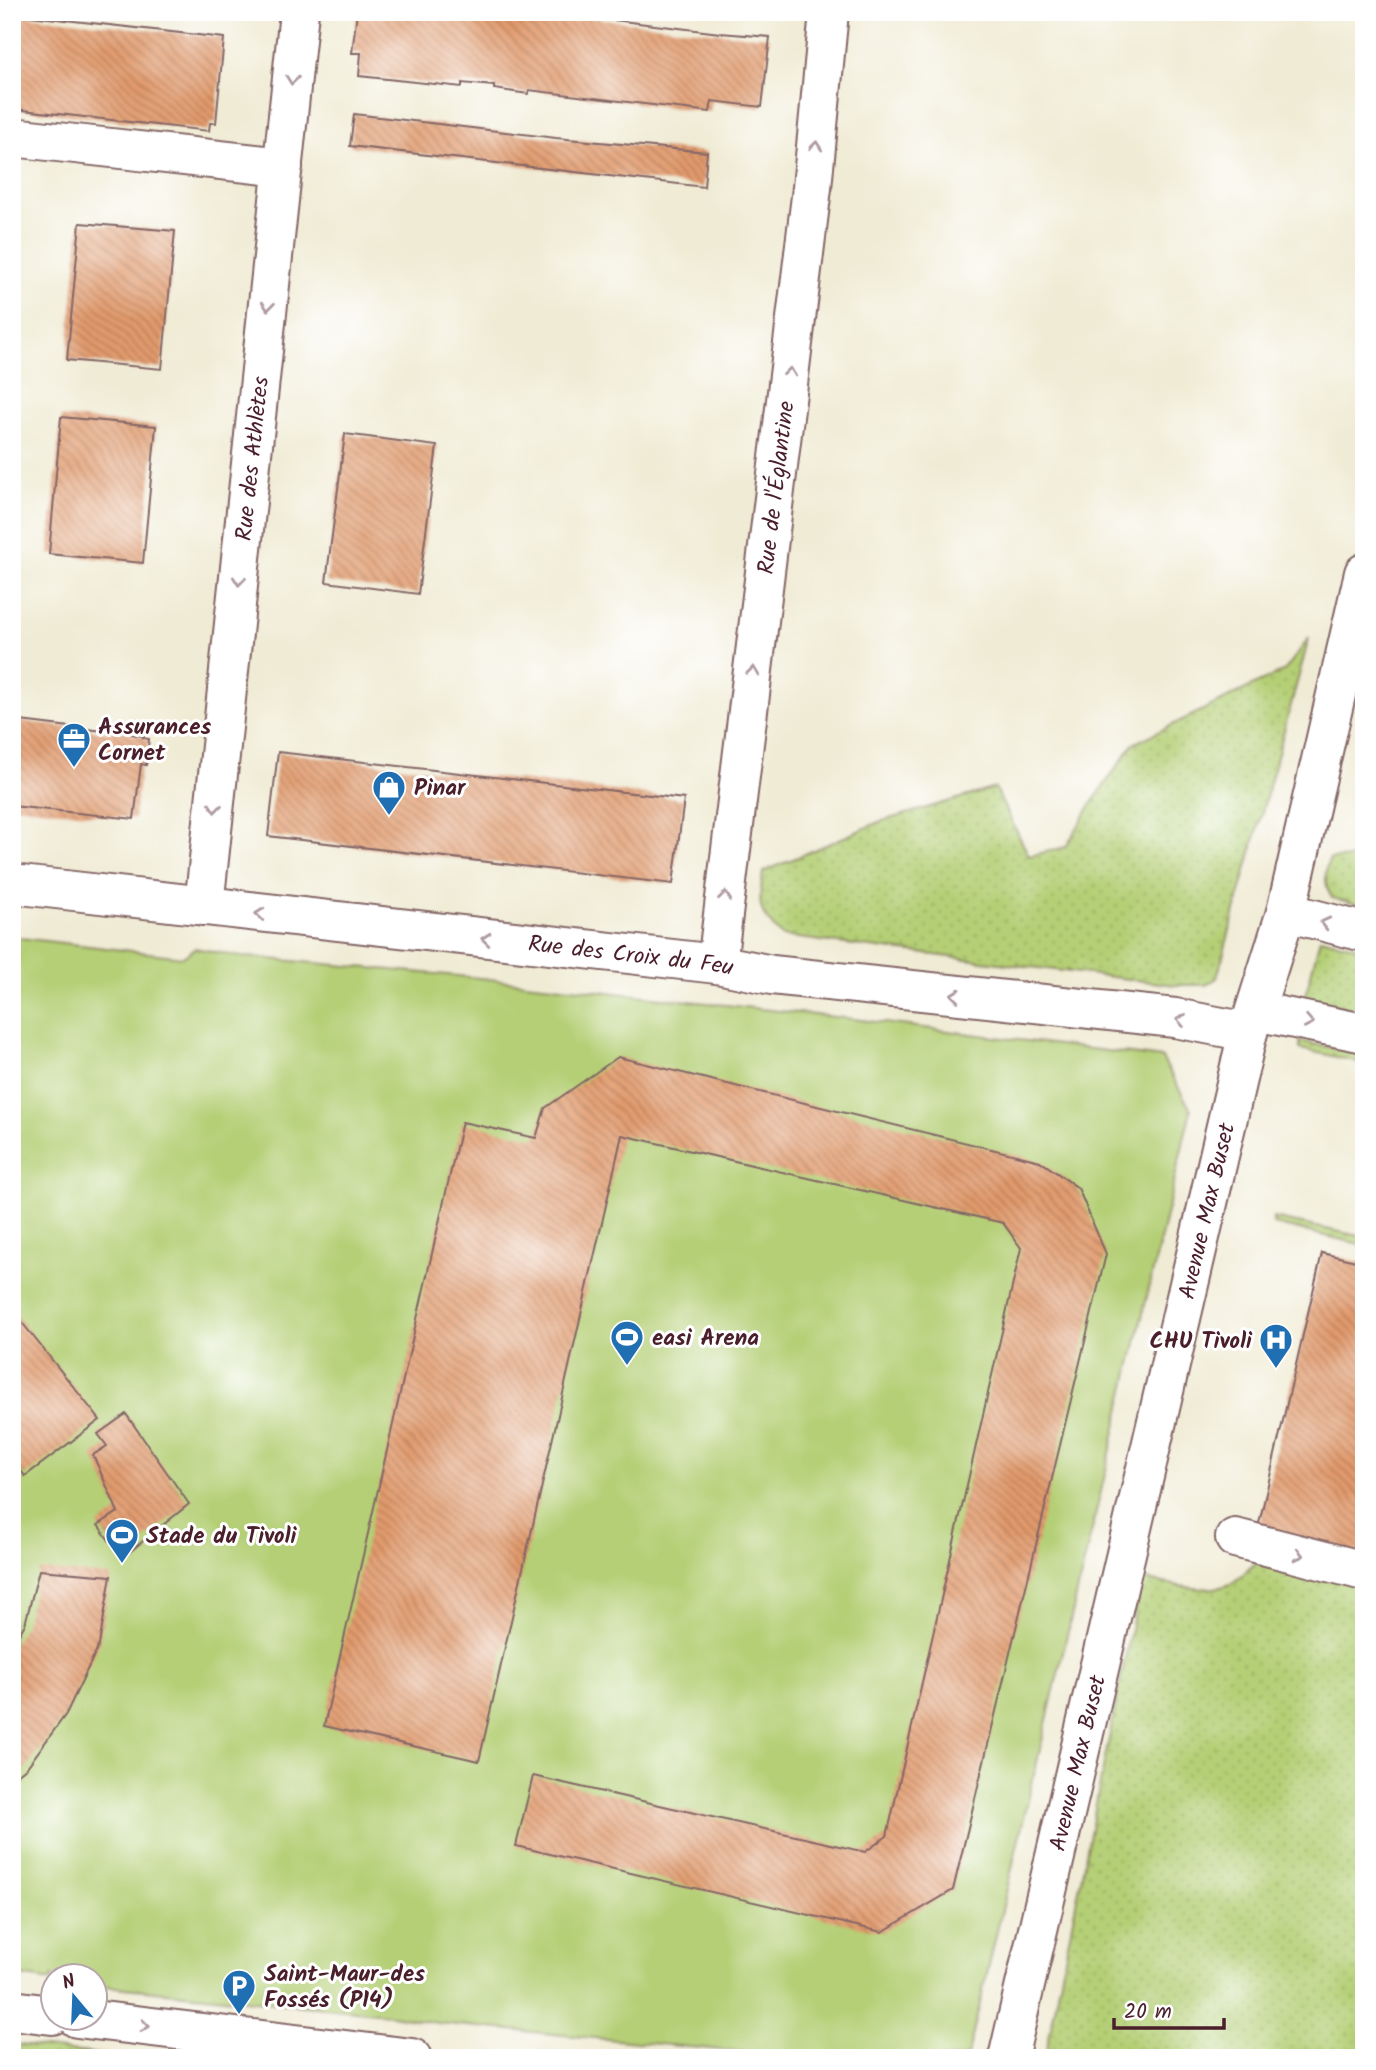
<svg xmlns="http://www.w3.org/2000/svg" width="1376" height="2070" viewBox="0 0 1376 2070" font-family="Kalam,sans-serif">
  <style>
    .grass { fill: url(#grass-dots); stroke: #7f7750; stroke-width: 2 }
    .park { fill: #b4cf75; stroke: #7f7750; stroke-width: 2 }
    .building { fill: url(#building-back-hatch) }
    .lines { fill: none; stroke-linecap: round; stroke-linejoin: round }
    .minor-casing { stroke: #846666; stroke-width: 42 }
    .minor { stroke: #fff; stroke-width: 38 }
    .oneway { stroke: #ae9aa0 }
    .labels { text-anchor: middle; stroke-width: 6; stroke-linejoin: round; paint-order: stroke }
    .street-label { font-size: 23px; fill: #4a1f2b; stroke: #fff }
    .poi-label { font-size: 23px; font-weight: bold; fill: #4a1f2b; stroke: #fff; text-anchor: start }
  </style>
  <defs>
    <pattern id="grass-dots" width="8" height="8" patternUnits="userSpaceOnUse" patternTransform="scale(1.75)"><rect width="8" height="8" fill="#b4cf75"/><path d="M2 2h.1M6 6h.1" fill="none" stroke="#9cb165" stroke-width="1.8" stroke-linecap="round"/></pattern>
    <pattern id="building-back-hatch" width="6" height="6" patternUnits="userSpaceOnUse" patternTransform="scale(1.75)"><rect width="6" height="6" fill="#e19a6c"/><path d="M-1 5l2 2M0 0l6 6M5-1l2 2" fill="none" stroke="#b87d59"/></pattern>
  </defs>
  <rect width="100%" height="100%" fill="#fff"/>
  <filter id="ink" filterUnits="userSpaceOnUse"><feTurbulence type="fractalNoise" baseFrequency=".0143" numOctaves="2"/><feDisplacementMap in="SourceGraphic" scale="14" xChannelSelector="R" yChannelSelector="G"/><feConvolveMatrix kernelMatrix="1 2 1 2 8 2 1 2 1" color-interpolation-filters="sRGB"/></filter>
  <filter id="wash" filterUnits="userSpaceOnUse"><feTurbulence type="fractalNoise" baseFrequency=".00686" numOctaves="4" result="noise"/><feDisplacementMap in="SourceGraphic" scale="28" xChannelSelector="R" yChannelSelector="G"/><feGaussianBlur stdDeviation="1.57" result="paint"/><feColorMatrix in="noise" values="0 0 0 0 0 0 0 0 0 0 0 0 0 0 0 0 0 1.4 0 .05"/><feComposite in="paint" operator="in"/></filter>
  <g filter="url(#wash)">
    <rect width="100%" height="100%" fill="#f0ebd4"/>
    <path class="grass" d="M 1309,638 L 1217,978 L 1206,985 L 1176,985 L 782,936 C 756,910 759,907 763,872 L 879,822 L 995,788 L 1029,856 L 1066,847 L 1090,806 L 1133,744 L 1285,670 Z
      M 1364,858 L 1364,906 L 1332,898 C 1325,887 1323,870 1330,859 Z
      M 1320,938 L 1364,948 L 1364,1012 L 1305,997 Z
      M 1300,1041 L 1364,1055 L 1364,1063 L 1300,1049 Z
      M 1273,1218 L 1364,1237 L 1364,1245 L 1273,1224 Z
      M 1261,1560 L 1364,1584 L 1364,2058 L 1045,2058 L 1141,1579 C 1166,1583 1207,1595 1230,1584 C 1242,1578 1249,1566 1261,1560 Z
      M 12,2044 L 130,2058 L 12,2058 Z"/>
    <path class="park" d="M 12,937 L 183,957 L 195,948 L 237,956 L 480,978 L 853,1019 L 1162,1058 L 1191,1110 L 968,2054 L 961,2058 L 808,2058 L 437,2023 L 386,2014 L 95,1985 L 94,1976 L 52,1976 L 52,1981 L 12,1975 Z"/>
    <g id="blocks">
      <path class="building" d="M 357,12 L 548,12 L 720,33 L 770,37 L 762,107 L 712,101 L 710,112 L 529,90 L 528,94 L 494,89 L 494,86 L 462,83 L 462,87 L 359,76 L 361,53 L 352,53 Z
        M 12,14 L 224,38 L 216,123 L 210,123 L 209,131 L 14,109 Z
        M 354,114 L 556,138 L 707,152 L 704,187 L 350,146 Z
        M 80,223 L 175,231 L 162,369 L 67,360 Z
        M 61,417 L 156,426 L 143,563 L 49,554 Z
        M 345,434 L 437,446 L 418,594 L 326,582 Z
        M 12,720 L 112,732 L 112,730 L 130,732 L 130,734 L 144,736 L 143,738 L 149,739 L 146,765 L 141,764 L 134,819 L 12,806 Z
        M 278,752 L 684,799 L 673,884 L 268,836 Z
        M 618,1057 L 1040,1161 L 1078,1188 L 1106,1254 L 953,1890 L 882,1932 L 516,1846 L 533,1776 L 865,1852 L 887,1836 L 1021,1248 L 1003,1223 L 622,1135 L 479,1761 L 324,1726 L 462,1122 L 536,1138 L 545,1108 Z
        M 1322,1253 L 1364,1263 L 1364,1556 L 1257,1532 Z
        M 12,1310 L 100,1420 L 25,1476 L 12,1460 Z
        M 126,1414 L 189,1504 L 122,1558 L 98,1525 L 118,1512 L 93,1455 L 107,1446 L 98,1434 Z
        M 39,1570 L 111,1576 L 99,1645 L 66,1714 L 27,1767 L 12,1779 L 12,1646 L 25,1624 Z"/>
    </g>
  </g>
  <g filter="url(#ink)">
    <use href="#blocks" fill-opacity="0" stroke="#846666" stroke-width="2"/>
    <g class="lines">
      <defs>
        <g id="minor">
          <path d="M 12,137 L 283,167"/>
          <path id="s1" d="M 12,884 L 717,964 L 772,975 L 1175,1018 L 1248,1032"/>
          <path id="s2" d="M 204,906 L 299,12"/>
          <path d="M 1286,912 L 1364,932"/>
          <path id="s3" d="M 717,964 L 812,188 L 829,12"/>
          <path d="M 1255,1011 L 1364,1033"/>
          <path d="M 1235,1538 L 1364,1571"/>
          <path d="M 12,2010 L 52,2015"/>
          <path d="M 77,2018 L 412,2058"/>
          <path id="s4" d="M 1008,2058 L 1248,1032 L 1286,912 L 1364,573"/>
        </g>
      </defs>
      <use href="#minor" class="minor-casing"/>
      <use href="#minor" class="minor"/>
    </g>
    <defs><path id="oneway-chevron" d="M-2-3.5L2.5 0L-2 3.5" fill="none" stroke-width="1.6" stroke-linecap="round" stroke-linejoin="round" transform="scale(1.75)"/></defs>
    <g class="oneway">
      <use href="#oneway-chevron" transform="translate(292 80) rotate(96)"/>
      <use href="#oneway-chevron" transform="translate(816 146) rotate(-84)"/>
      <use href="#oneway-chevron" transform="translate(268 306) rotate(96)"/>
      <use href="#oneway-chevron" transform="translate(790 372) rotate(-83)"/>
      <use href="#oneway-chevron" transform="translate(239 581) rotate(96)"/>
      <use href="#oneway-chevron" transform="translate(753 671) rotate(-83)"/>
      <use href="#oneway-chevron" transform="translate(215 808) rotate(96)"/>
      <use href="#oneway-chevron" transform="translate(725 896) rotate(-83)"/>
      <use href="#oneway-chevron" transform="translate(260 914) rotate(-174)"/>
      <use href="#oneway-chevron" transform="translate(1325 923) rotate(-166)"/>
      <use href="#oneway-chevron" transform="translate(486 939) rotate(-174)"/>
      <use href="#oneway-chevron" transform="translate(955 995) rotate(-174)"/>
      <use href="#oneway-chevron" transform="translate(1181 1020) rotate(-170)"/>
      <use href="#oneway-chevron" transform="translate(1309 1022) rotate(11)"/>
      <use href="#oneway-chevron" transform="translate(1299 1555) rotate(14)"/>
      <use href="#oneway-chevron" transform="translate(145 2026) rotate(7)"/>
    </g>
  </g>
  <defs>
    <symbol id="office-pin" viewBox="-11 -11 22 30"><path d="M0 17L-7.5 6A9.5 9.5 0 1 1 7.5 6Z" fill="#1f6fb2" stroke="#fff"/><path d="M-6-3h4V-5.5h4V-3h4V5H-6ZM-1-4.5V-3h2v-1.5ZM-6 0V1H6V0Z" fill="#fff"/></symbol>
    <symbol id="shop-pin" viewBox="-11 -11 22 30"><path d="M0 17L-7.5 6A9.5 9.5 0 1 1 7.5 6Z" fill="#1f6fb2" stroke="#fff"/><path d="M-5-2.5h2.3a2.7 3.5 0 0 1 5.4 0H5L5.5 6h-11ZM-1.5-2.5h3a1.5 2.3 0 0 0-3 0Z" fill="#fff"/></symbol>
    <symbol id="stadium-pin" viewBox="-11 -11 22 30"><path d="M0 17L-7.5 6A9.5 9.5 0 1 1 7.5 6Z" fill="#1f6fb2" stroke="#fff"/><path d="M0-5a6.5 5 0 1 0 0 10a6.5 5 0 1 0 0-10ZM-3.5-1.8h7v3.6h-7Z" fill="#fff"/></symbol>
    <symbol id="hospital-pin" viewBox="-11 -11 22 30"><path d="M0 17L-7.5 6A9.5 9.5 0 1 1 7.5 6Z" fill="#1f6fb2" stroke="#fff"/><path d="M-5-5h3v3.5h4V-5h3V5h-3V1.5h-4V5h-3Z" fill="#fff"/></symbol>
    <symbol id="parking-pin" viewBox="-11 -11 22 30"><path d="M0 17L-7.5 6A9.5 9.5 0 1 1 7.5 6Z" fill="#1f6fb2" stroke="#fff"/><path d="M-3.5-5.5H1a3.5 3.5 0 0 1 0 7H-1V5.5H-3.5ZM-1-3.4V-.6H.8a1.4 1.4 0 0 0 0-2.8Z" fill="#fff"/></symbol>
  </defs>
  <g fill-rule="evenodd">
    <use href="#office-pin" x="55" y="720" width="38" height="52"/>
    <use href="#shop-pin" x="370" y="768" width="38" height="52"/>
    <use href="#stadium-pin" x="608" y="1318" width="38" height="52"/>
    <use href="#hospital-pin" x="1257" y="1321" width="38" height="52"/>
    <use href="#stadium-pin" x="103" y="1516" width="38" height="52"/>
    <use href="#parking-pin" x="220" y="1967" width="38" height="52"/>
  </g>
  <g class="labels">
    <g class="street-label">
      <text dy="8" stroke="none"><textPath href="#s2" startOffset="450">Rue des Athlètes</textPath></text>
      <text dy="8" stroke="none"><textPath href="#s3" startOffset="480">Rue de l'Églantine</textPath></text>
      <text dy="8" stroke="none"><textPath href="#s1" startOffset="623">Rue des Croix du Feu</textPath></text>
      <text dy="8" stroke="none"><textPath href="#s4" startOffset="870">Avenue Max Buset</textPath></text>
      <text dy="8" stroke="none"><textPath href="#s4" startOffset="303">Avenue Max Buset</textPath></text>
    </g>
    <g class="poi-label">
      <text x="98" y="734">Assurances<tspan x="98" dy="26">Cornet</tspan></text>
      <text x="414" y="795">Pinar</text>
      <text x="652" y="1345">easi Arena</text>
      <text x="1252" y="1348" text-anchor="end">CHU Tivoli</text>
      <text x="146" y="1543">Stade du Tivoli</text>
      <text x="264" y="1981">Saint-Maur-des<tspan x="264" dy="26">Fossés (P14)</tspan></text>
    </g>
  </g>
  <rect width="1376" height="2070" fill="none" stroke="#fff" stroke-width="42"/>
  <g transform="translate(74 1997) rotate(341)"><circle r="33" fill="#ffffff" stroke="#b7a5aa" stroke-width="2"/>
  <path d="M0-5L12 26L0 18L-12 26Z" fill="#1f6fb2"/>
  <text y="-10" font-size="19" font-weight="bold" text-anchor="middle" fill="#4a1f2b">N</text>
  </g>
  <path d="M1114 2018v10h110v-10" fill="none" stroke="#4a1f2b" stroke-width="3.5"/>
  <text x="1124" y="2018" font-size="21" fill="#4a1f2b" stroke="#ffffff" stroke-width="5" paint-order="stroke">20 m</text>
</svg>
